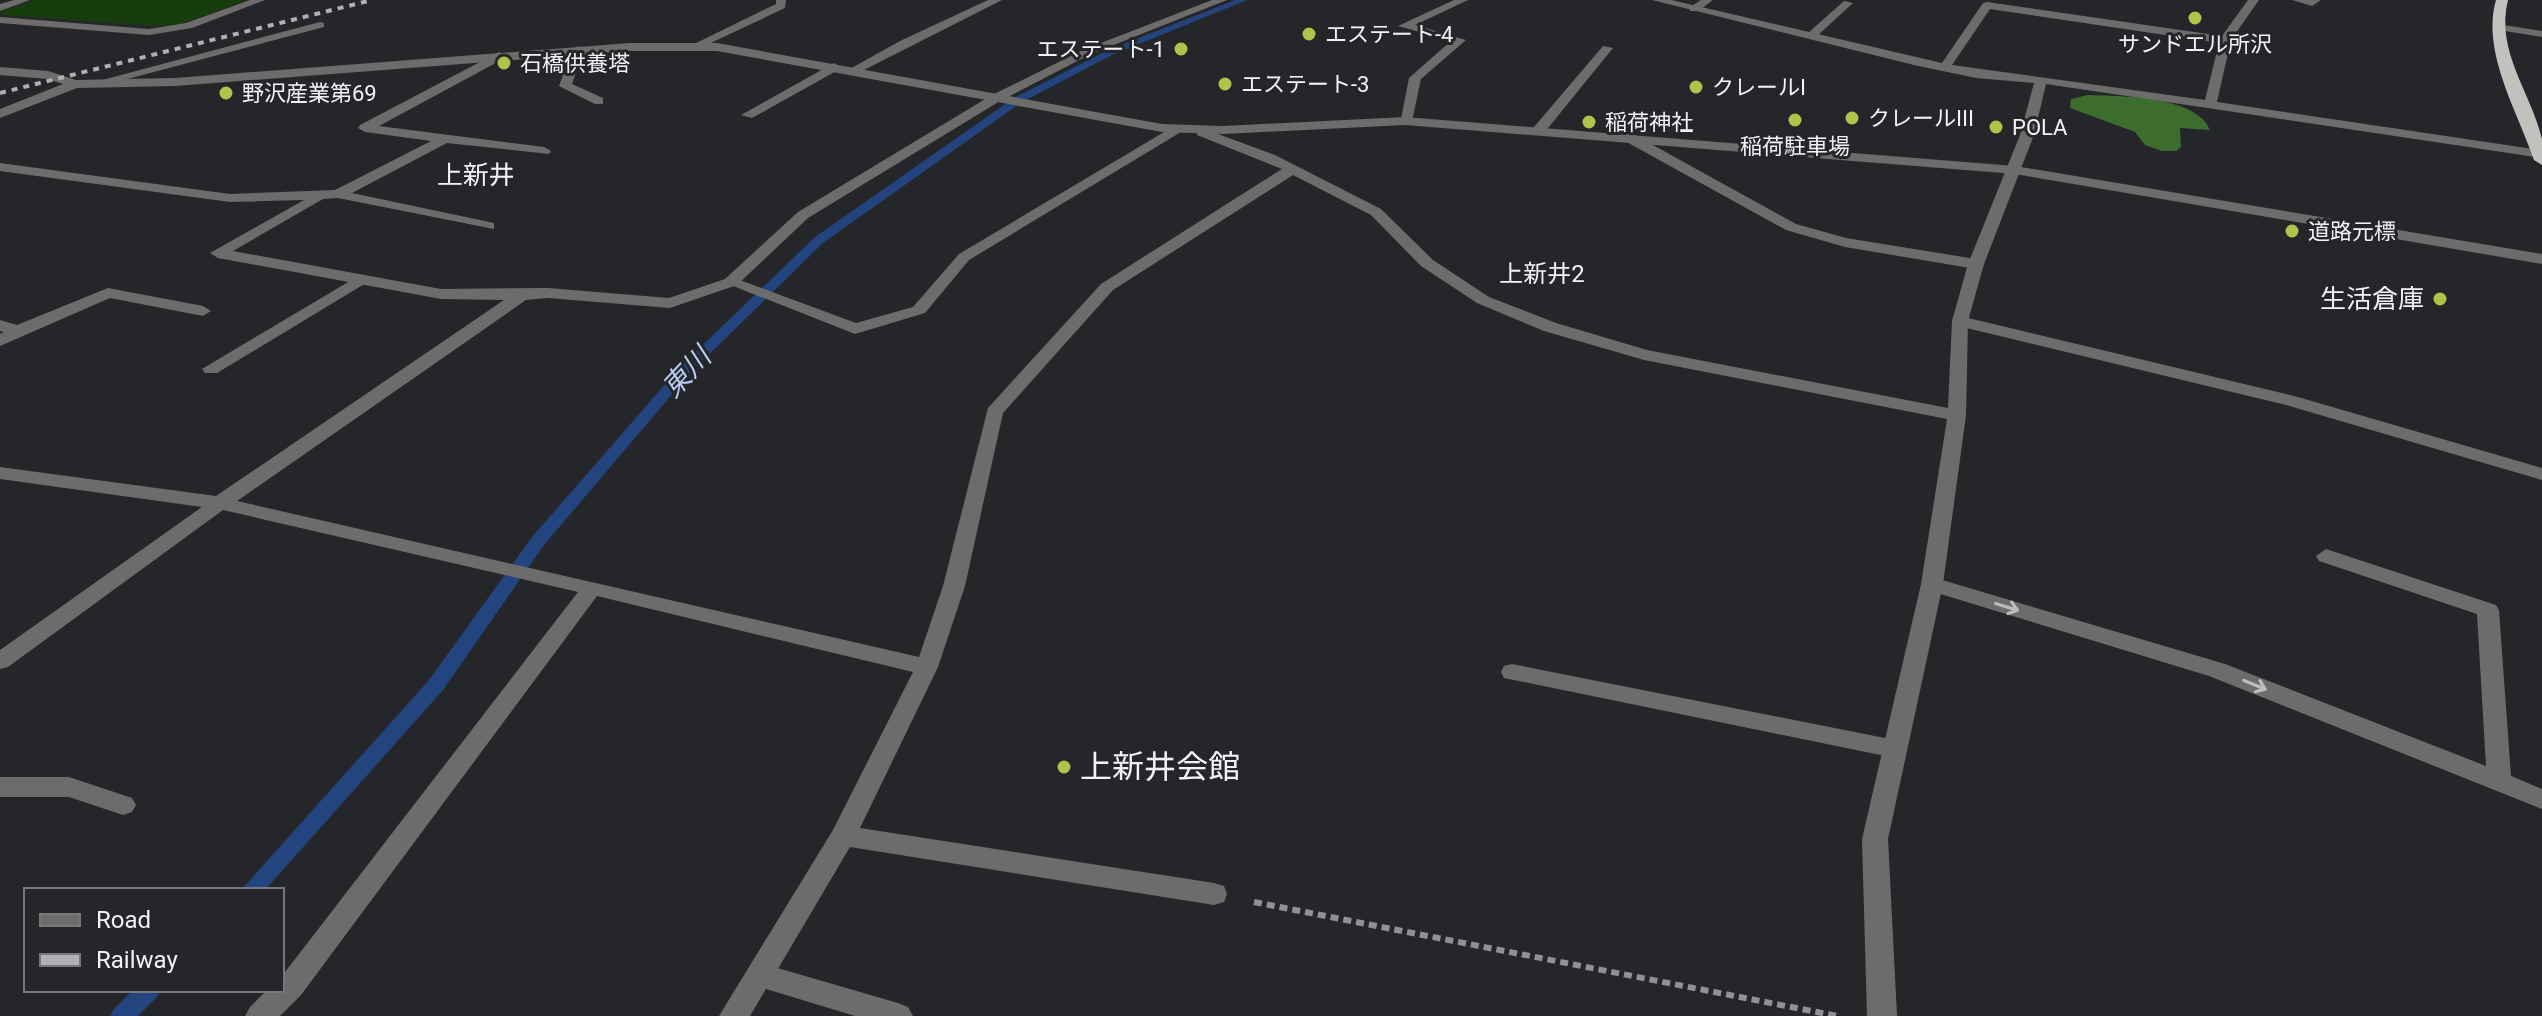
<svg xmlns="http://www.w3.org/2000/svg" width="2542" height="1016" viewBox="0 0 2542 1016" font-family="Roboto,'Noto Sans JP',sans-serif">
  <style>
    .green { fill: #183d0d }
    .forest { fill: #3c6d2f }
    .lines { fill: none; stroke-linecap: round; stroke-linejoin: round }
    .stream { fill: #24447f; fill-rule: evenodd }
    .path { stroke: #909194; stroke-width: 6; stroke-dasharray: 8 5; stroke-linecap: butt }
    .service { fill: #6c6d6b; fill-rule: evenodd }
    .minor { fill: #6c6d6b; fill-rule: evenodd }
    .tertiary { fill: #6c6d6b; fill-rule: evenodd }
    .trunk { fill: #c1c2be; fill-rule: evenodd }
    .rail { stroke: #afb0b2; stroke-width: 4; stroke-dasharray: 6 6; stroke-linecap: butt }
    .oneway { stroke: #bcbdbe }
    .poi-dot { fill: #b3c24b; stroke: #252629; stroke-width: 3 }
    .labels { text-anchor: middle; stroke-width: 6; stroke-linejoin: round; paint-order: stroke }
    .far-poi-label { font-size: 22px; fill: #f2f3f5; stroke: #252629; text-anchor: start }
    .far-neighbourhood-label { font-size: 24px; fill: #f2f3f5; stroke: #252629 }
    .far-quarter-label { font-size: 26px; fill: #f2f3f5; stroke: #252629 }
    .poi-label { font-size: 26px; fill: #f2f3f5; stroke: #252629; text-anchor: end }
    .water-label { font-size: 28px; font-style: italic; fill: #b9cdf1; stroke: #252629 }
    .near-poi-label { font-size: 32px; fill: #f2f3f5; stroke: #252629; text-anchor: start }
  </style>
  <rect width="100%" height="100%" fill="#252629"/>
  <path class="green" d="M 36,0 L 246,0 L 181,24 L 155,26 L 2,15 L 2,11 Z"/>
  <path class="forest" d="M 2088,95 C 2120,96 2197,96 2210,130 L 2180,128 L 2181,147 L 2176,151 L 2162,151 L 2145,145 L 2135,132 L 2070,108 L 2071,99 Z"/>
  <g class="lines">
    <path class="stream" d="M 1235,0 L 1247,0 L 1112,55 L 1022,102 L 823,243 L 691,372 L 544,545 L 443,690 L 265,890 L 241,890 L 429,680 L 532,537 L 681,366 L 815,237 L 1014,98 L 1106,51 Z
      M 133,990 L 160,990 L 157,997 L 138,1016 L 110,1016 L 114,1009 Z"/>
    <path class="path" d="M 1254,902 L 1837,1016"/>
    <path class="service" d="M 1701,0 L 1713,0 L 1698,11 L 1690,11 L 1690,7 Z
      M 1844,1 L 1853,3 L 1816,37 L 1808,37 L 1808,33 Z
      M 2497,24 L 2542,31 L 2542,37 L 2493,29 L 2493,25 Z
      M 578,46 L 584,50 L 572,84 L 603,98 L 603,104 L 595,104 L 559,86 L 572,50 Z
      M 1603,46 L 1613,48 L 1544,133 L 1534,133 L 1534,127 Z
      M 834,63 L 840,67 L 838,70 L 752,118 L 741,115 Z
      M 1176,125 L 1183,129 L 1181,132 L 969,260 L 925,313 L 855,334 L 723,282 L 731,277 L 737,279 L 856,323 L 913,307 L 959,254 Z
      M 1623,134 L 1633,134 L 1796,224 L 1846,238 L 1976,259 L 1984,264 L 1976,269 L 1845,247 L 1786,230 L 1623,140 Z
      M 360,275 L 368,280 L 366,283 L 217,373 L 205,373 L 202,369 Z
      M 1960,316 L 2298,397 L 2542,468 L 2542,480 L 2286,405 L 1954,325 L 1952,321 L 1954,317 Z
      M 2326,549 L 2496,605 L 2499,610 L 2511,776 L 2542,789 L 2542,809 L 2209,676 L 1924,589 L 1921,584 L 1924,579 L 1932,577 L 2225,664 L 2486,766 L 2477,614 L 2319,561 L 2316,556 Z
      M 1512,664 L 1895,740 L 1904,743 L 1907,749 L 1904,755 L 1895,758 L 1504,678 L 1501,672 L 1504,666 Z
      M 0,777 L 69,777 L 132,798 L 136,805 L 132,812 L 123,815 L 69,797 L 0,797 Z
      M 760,963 L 898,1003 L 908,1007 L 913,1016 L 855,1016 L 750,984 L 746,975 L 750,966 Z"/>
    <path class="minor" d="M 14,0 L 30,0 L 0,11 L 0,4 Z
      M 250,0 L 265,0 L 192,28 L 149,35 L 0,23 L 0,17 L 149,29 L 186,23 Z
      M 776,0 L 786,0 L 785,8 L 700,48 L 690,46 L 776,4 Z
      M 988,0 L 1002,0 L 858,73 L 848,70 L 900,41 Z
      M 1212,0 L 1227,0 L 1091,54 L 1000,101 L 808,218 L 737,285 L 670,308 L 548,298 L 526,300 L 237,501 L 919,657 L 943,586 L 988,408 L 1101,284 L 1282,169 L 1197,135 L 1197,129 L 1202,128 L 1275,155 L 1381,209 L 1433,260 L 1489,297 L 1556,323 L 1647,350 L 1948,408 L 1952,321 L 1968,264 L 2020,135 L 2034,83 L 1976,78 L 1914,65 L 1652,0 L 1671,0 L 1942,63 L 1983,3 L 1987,2 L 2222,36 L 2248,0 L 2259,0 L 2231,40 L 2217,102 L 2540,150 L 2542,158 L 2046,84 L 2034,135 L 1984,264 L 1968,321 L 1966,415 L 1943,584 L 1888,839 L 1897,1016 L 1867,1016 L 1862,839 L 1921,584 L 1947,419 L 1644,360 L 1544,331 L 1477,303 L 1421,266 L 1371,215 L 1293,175 L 1113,290 L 1003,413 L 965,586 L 938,667 L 860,828 L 1214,883 L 1224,886 L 1227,894 L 1224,902 L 1214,905 L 850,847 L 750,1016 L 719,1016 L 833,830 L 913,672 L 597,596 L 301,995 L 280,1016 L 245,1016 L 250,1007 L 267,990 L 282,990 L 282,976 L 578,592 L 223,510 L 8,667 L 0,669 L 0,650 L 202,507 L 0,479 L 0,467 L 216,496 L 504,300 L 441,299 L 218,258 L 210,253 L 304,200 L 230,202 L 0,171 L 0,163 L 230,194 L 335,190 L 431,141 L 365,132 L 358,128 L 360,125 L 499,52 L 505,56 L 503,59 L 379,126 L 544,147 L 551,151 L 549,154 L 447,143 L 352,193 L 494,223 L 494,229 L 338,198 L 323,199 L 233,251 L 441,289 L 548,288 L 669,298 L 725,279 L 798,212 L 992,95 L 1083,50 ZM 1990,9 L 2219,43 L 2205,100 L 1952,65 Z
      M 1454,0 L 1468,0 L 1415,25 L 1466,40 L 1421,79 L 1412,121 L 1400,124 L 1409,78 L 1451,41 L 1398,26 Z
      M 2292,0 L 2321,0 L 2312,6 Z
      M 320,22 L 324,23 L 324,27 L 97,87 L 91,83 Z
      M 108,288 L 203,306 L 211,311 L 203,316 L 110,298 L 0,346 L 0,334 L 4,332 L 0,331 L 0,320 L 17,325 Z"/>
    <path class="tertiary" d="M 630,43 L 717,43 L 1162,124 L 1223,126 L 1405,117 L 2015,166 L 2542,254 L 2542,264 L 2015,174 L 1405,125 L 1223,134 L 1162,132 L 717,51 L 630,51 L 175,86 L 77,88 L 0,118 L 0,109 L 63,84 L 47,79 L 0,75 L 0,67 L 48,71 L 76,80 L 175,78 Z"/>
    <path class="trunk" d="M 2496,0 L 2508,0 C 2495,51 2531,92 2542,139 C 2542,147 2542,157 2542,165 L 2534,160 C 2518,112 2481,52 2496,0 Z"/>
    <path class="rail" d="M 0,93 L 372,0"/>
  </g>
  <defs><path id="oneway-shaft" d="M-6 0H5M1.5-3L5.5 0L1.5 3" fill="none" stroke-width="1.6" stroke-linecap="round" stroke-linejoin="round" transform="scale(2)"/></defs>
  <g class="oneway">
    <use href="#oneway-shaft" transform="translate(2007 607) rotate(17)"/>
    <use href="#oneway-shaft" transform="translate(2255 685) rotate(22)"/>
  </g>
  <g class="poi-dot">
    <circle cx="2195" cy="18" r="8"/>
    <circle cx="1309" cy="34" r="8"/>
    <circle cx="1181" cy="49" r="8"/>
    <circle cx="504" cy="63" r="8"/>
    <circle cx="1225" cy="84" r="8"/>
    <circle cx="1696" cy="87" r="8"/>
    <circle cx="226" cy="93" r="8"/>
    <circle cx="1852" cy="118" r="8"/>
    <circle cx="1795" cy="120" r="8"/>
    <circle cx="1589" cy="122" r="8"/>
    <circle cx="1996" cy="127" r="8"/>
    <circle cx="2292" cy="231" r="8"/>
    <circle cx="2440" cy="299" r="8"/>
    <circle cx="1064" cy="767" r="8"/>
  </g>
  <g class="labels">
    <g class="far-poi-label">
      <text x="1325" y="42">エステート-4</text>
      <text x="2195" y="52" text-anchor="middle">サンドエル所沢</text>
      <text x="1165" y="57" text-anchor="end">エステート-1</text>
      <text x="520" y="71">石橋供養塔</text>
      <text x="1241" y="92">エステート-3</text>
      <text x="1712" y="95">クレールI</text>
      <text x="242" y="101">野沢産業第69</text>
      <text x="1868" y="126">クレールIII</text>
      <text x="1605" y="130">稲荷神社</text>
      <text x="2012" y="135">POLA</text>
      <text x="1795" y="154" text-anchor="middle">稲荷駐車場</text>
      <text x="2308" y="239">道路元標</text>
    </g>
    <g class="far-neighbourhood-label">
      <text x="1542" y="282">上新井2</text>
    </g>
    <g class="far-quarter-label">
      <text x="476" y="184">上新井</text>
    </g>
    <g class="poi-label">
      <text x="2424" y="308">生活倉庫</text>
    </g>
    <g class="water-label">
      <text transform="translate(686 372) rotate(-47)" y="10">東川</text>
    </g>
    <g class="near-poi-label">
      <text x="1080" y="778">上新井会館</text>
    </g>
  </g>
  <rect x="24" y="888" width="260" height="104" fill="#252629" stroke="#77787b" stroke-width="2"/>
  <rect x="40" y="914" width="40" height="12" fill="#6c6d6b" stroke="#77787b" stroke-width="2"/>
  <text x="96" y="928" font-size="24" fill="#f2f3f5">Road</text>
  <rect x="40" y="954" width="40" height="12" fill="#afb0b2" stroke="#77787b" stroke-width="2"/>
  <text x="96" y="968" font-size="24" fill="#f2f3f5">Railway</text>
</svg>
